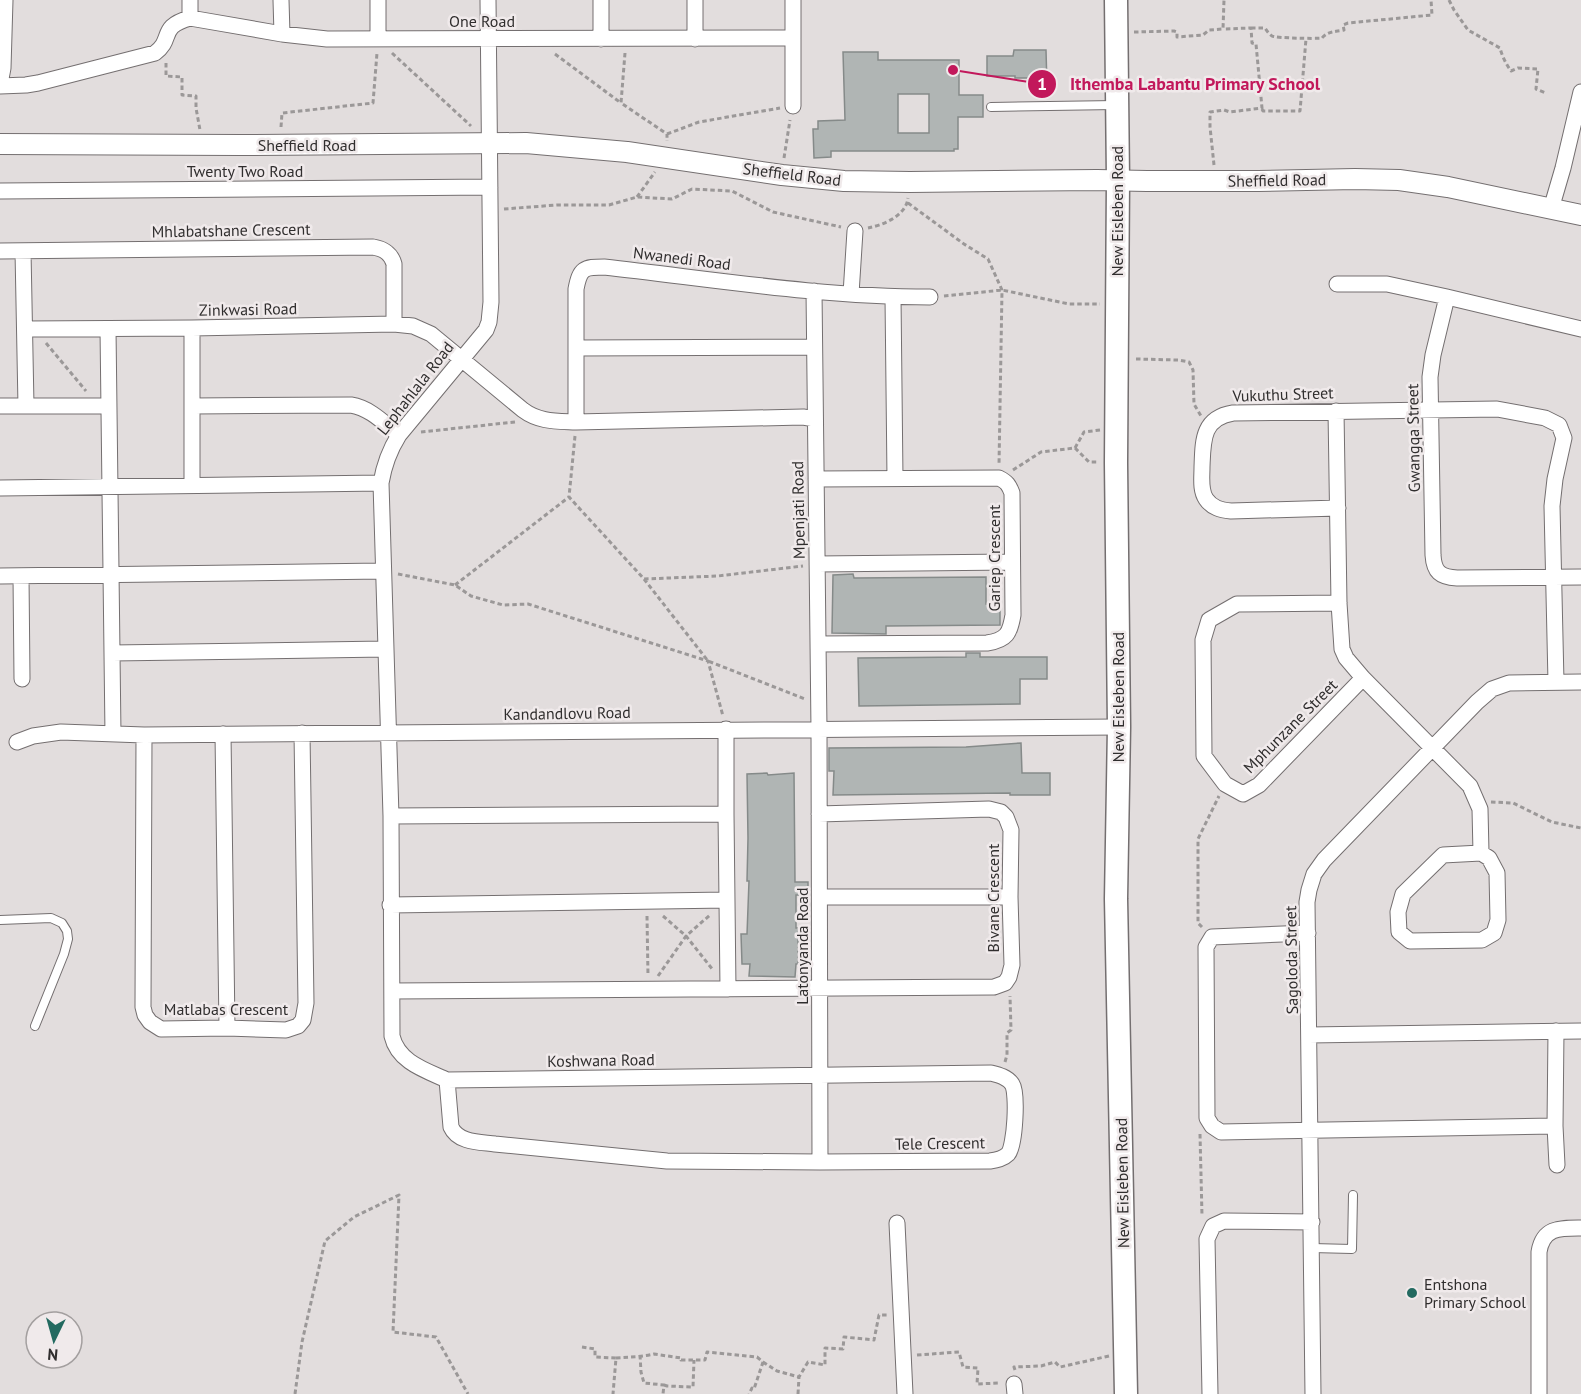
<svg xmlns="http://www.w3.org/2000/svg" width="1581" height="1394" viewBox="0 0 1581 1394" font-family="'PT Sans',sans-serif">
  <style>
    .building { fill: #b0b5b4; stroke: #858a89; stroke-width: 1.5; fill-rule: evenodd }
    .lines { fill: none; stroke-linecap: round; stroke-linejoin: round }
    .service-casing { stroke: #746f70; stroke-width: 10 }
    .minor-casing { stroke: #746f70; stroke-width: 17 }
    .tertiary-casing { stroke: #746f70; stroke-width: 22 }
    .secondary-casing { stroke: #746f70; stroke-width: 25 }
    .path { stroke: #9b9898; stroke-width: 3; stroke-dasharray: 4.5 3; stroke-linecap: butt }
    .service { stroke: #fff; stroke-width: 8 }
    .minor { stroke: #fff; stroke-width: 15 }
    .tertiary { stroke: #fff; stroke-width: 20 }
    .secondary { stroke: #fff; stroke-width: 22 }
    .poi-dot { fill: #236a60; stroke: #f0eaeb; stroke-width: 2 }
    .labels { text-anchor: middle; stroke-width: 5; stroke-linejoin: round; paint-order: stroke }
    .street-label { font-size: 16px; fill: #302e2e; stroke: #f0eaeb }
    .poi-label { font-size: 16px; fill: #302e2e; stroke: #f0eaeb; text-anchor: start }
    .leader { fill: none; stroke: #c2185b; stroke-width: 2 }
    .callout-dot { fill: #c2185b; stroke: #f0eaeb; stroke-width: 2 }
    .mark-label { font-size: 18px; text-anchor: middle; font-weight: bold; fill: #fff }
    .callout-label { font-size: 18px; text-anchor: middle; font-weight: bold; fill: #c2185b; stroke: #f0eaeb; stroke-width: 5; stroke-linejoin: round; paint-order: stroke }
  </style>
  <rect width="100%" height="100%" fill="#e2dddd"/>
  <path class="building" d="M 1014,50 L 1046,50 L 1047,86 L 1031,86 L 1031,78 L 1015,78 L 1015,76 L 987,76 L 987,56 L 1013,56 Z
    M 843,52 L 878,52 L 878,60 L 959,60 L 959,95 L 983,95 L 983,117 L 958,117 L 958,149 L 954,149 L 954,151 L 831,151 L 831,157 L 814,158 L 813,129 L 818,129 L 818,121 L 845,120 ZM 898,94 L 929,94 L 929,133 L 898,133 Z
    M 853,574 L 854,578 L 986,577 L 986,604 L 1000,604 L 1000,625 L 886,626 L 886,634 L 832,633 L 833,575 Z
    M 966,653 L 980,653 L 980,657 L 1047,657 L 1047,679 L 1020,679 L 1020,704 L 859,706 L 858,658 L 966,657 Z
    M 1021,743 L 1022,773 L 1050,773 L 1050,795 L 1010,795 L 1010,793 L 833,795 L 834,771 L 829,771 L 829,748 L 966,747 Z
    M 767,773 L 768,775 L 794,773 L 795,882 L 808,882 L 808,895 L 796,895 L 796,928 L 798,928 L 798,964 L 796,964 L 795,977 L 749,976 L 750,964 L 742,964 L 741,934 L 747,934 L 749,881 L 747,881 L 748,838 L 747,774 Z"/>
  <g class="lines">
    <defs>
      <path id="service" d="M 991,107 L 1116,105
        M 0,920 L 51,918 L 62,923 L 67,931 L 68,939 L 64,954 L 35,1026
        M 1312,1248 L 1352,1249 L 1353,1195"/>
      <path id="minor" d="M 190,0 L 190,18
        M 281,0 L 282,34
        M 378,0 L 378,39
        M 601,0 L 601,39
        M 695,0 L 695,39
        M 0,84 L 3,68 L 5,0
        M 0,86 L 26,85 L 38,83 L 155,53 C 174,39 158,27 190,18 L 282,34 L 327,39 L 793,38
        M 793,106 L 793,0
        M 0,191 L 490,187
        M 1551,209 L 1563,168 L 1581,92
        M 0,251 L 373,247 C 384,249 391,253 394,264 L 394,324
        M 23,251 L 26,406
        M 1337,284 L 1387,284 L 1447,297 L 1581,329
        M 814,291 L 819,729 L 820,1162
        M 851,294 L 855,231
        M 893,297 L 895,479
        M 1447,297 L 1433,355 L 1430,377 L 1433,555 C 1434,572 1440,577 1457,578 L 1581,577
        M 25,329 L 192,328 L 394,324 L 413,326 L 431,334 L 523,410 C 539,422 556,421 576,422 L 803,417 L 815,419
        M 108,329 L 113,734
        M 576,348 L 814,347
        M 0,406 L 108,406
        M 193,406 L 351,405 C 370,408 384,423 399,435
        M 1336,411 L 1339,603 L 1342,649 L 1346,658 L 1363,678 L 1470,786 L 1480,809 L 1481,853
        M 576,422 L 576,289 C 580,268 584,267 604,267 C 712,279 821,297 930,297
        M 816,479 L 999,478 C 1007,482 1009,485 1012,493 L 1013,615 C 1010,633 1007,640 987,643 L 818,644
        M 192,485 L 192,328
        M 0,488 L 381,483
        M 1338,508 L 1231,511 C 1221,510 1212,508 1206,499 C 1200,490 1202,478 1202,467 C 1203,441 1202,418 1233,413 L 1497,409 L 1545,418 L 1559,425 L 1564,438 L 1555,479 L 1552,506 L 1556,682
        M 817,564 L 1012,562
        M 0,576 L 382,571
        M 21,576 L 22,679
        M 1339,603 L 1237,604 L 1209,620 L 1203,640 L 1204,756 L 1225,784 L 1243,794 L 1259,785 L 1363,678
        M 112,653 L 385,649
        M 726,729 L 726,814 L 728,989
        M 223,734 L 227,1028
        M 144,735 L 143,1007 L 145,1015 L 150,1022 L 161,1029 L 227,1028 L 286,1030 L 298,1026 L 303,1020 L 306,1003 L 302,733
        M 17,742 L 33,736 L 61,732 L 144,735 L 1119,727
        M 391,816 L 726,814
        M 1481,853 L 1489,858 L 1497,873 L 1498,920 L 1494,933 L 1482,940 L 1410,941 L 1399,932 L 1398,912 L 1403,894 L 1443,855 Z
        M 820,897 L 1010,897
        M 390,905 L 727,900
        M 1308,933 L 1212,937 L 1206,947 L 1207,1118 L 1212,1126 L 1221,1132 L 1555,1126
        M 392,991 L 994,987 L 1005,983 L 1009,977 L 1012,965 L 1010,897 L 1011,830 L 1006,817 L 1001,812 L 989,809 L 819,814
        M 1556,1031 L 1555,1126 L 1557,1165
        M 1309,1035 L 1581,1031
        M 447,1080 L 451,1127 C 458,1143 481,1142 495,1144 L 667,1161 L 820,1162 L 990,1161 C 997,1160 1003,1159 1008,1154 C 1015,1146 1018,1093 1012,1084 C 1007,1077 999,1075 991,1073 L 447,1080 C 425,1070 398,1062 392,1036 L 391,816 L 381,483 C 384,465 389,451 399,435 L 486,330 L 489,322 L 491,302 L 488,0
        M 897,1223 L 905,1394
        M 1014,1384 L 1015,1394
        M 1210,1394 L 1207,1239 L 1213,1226 L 1224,1221 L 1312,1222
        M 1313,1394 L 1307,902 L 1309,890 L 1314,874 L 1324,860 L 1477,702 L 1492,689 L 1509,683 L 1581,682
        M 1539,1394 L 1539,1252 C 1543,1227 1560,1228 1581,1228"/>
      <path id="tertiary" d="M 0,144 L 239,145 L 526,143 L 627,152 L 782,175 L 844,181 L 910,182 L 1097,180 L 1147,181 L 1258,181 L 1355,179 L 1399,180 L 1448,187 L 1581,215"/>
      <path id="secondary" d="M 1116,0 L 1118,180 L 1116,463 L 1119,727 L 1116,899 L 1126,1394"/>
    </defs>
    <use href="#service" class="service-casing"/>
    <use href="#minor" class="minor-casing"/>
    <use href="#tertiary" class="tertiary-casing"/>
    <use href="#secondary" class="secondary-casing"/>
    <path class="path" d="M 1449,0 L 1454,10 L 1468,30 L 1500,48 C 1502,56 1506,64 1511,71 L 1518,68 L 1538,69 L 1536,89 L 1546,93
      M 1251,28 L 1265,28 C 1267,31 1269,34 1272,36 C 1275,38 1316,39 1322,38 C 1328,31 1335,32 1344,30 L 1343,25 L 1348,23 L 1432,15 L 1431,0
      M 1134,32 L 1174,31 L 1177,32 L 1177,37 L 1203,35 L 1209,30 L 1223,29 L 1224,0
      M 392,53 L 471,126
      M 625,53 L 621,103 L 667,134 L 667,141
      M 555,54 L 621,103
      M 166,63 L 166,76 L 182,77 L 182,95 L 196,96 L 196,108 L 200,130
      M 1262,109 L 1263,111 L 1300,111 L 1306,39
      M 281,127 L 282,113 L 373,103 L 377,53
      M 667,134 L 699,122 L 780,108
      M 784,158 L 790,120
      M 1214,165 L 1210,127 L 1210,112 L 1224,110 L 1230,112 L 1262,108 L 1256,44 L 1252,43 L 1251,28 L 1223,29
      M 637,197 L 655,172
      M 908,203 L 964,244 L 988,259 L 1002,290 L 999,465
      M 504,209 L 557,205 L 609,205 L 637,197 L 672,199 L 692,189 L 732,191 L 773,212 L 841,227
      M 868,228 C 883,225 906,216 908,198
      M 944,296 L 1002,290 L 1069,304 L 1100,304
      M 46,343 L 86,391
      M 1136,359 L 1178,360 L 1189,362 L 1193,370 L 1194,404 L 1201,416
      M 421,432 L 515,422
      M 575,436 L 569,497 L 644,579 L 718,576 L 803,566
      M 1075,448 L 1084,432 L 1100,430
      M 1075,448 L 1089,462 L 1097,462
      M 1013,470 L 1041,452 L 1075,448
      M 398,574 L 455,585 L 471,596 L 503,605 L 528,604 L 708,661 L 723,716
      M 644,579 L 708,661 L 805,699
      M 455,585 L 569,497
      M 1491,802 L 1513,803 L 1552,822 L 1581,828
      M 647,916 L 648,976
      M 663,916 L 686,936 L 713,970
      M 1202,927 L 1198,923 L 1198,839 L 1219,796
      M 658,976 L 686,936 L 710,915
      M 1005,1062 L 1007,1055 L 1007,1033 L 1011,1030 L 1010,996
      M 1200,1134 L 1202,1216
      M 582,1347 L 595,1349 L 595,1357 L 616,1358 L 613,1394
      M 640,1355 L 641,1372 L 644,1383 L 664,1385 L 663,1394
      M 917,1355 L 959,1352 L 963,1367 L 978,1368 L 977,1384 L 1000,1383
      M 616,1358 C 629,1357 642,1357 654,1354 L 681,1358 L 681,1360 L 705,1360 L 707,1352 L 757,1357 L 763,1362 L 754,1389 L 752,1388 L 749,1394
      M 763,1362 L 777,1371 L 799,1377 L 808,1362 L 825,1365 L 825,1348 L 843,1349 L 844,1337 L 874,1340 L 879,1315 L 889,1315
      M 1015,1370 L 1014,1367 L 1041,1366 L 1055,1362 L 1060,1367 L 1109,1356
      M 664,1385 L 667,1386 L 693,1387 L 694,1360
      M 295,1394 L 302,1342 L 325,1241 L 354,1217 L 399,1195 L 393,1332 L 436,1337 L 468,1394
      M 798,1394 L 799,1377"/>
    <use href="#service" class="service"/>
    <use href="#minor" class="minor"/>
    <use href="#tertiary" class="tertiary"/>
    <use href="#secondary" class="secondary"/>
  </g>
  <circle class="poi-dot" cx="1412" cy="1293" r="6"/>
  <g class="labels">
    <g class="street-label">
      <text x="482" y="27">One Road</text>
      <text x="307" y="151">Sheffield Road</text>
      <text x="245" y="177">Twenty Two Road</text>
      <text transform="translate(792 174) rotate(7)" y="6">Sheffield Road</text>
      <text transform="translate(1277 180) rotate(-1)" y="6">Sheffield Road</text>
      <text transform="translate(1117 211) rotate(-90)" y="6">New Eisleben Road</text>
      <text transform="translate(231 230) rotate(-1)" y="6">Mhlabatshane Crescent</text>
      <text transform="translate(682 258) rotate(7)" y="6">Nwanedi Road</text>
      <text transform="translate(248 309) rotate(-1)" y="6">Zinkwasi Road</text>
      <text transform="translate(415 388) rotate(-52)" y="6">Lephahlala Road</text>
      <text transform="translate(1283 394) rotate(-2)" y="6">Vukuthu Street</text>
      <text transform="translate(1413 438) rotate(-91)" y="6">Gwangqa Street</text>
      <text transform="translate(798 510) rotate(-91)" y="6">Mpenjati Road</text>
      <text transform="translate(994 558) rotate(-90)" y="6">Gariep Crescent</text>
      <text transform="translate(1118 697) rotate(-90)" y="6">New Eisleben Road</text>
      <text transform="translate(567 713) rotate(-1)" y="6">Kandandlovu Road</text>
      <text transform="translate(1290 726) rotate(-45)" y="6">Mphunzane Street</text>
      <text transform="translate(993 898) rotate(-90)" y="6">Bivane Crescent</text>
      <text transform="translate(802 946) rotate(-90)" y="6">Latonyanda Road</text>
      <text transform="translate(1291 960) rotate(-91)" y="6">Sagoloda Street</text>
      <text x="226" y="1015">Matlabas Crescent</text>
      <text transform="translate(601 1060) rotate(-1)" y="6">Koshwana Road</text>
      <text transform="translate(940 1143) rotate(-1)" y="6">Tele Crescent</text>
      <text transform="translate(1122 1183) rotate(-91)" y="6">New Eisleben Road</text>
    </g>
    <g class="poi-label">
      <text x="1424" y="1290">Entshona<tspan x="1424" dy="18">Primary School</tspan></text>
    </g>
  </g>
  <path class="leader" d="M953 70L1042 84"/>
  <g class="callout-dot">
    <circle cx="953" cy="70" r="6"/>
    <circle cx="1042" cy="84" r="15"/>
  </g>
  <g class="mark-label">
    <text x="1042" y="90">1</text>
  </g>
  <g class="callout-label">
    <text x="1195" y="90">Ithemba Labantu Primary School</text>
  </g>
  <g transform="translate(54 1340) rotate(185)"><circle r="28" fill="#f0eaeb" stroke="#a39f9f" stroke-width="1.5"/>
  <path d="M0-4.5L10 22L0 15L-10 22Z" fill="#236a60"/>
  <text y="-9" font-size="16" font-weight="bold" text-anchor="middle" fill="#302e2e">N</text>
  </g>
</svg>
